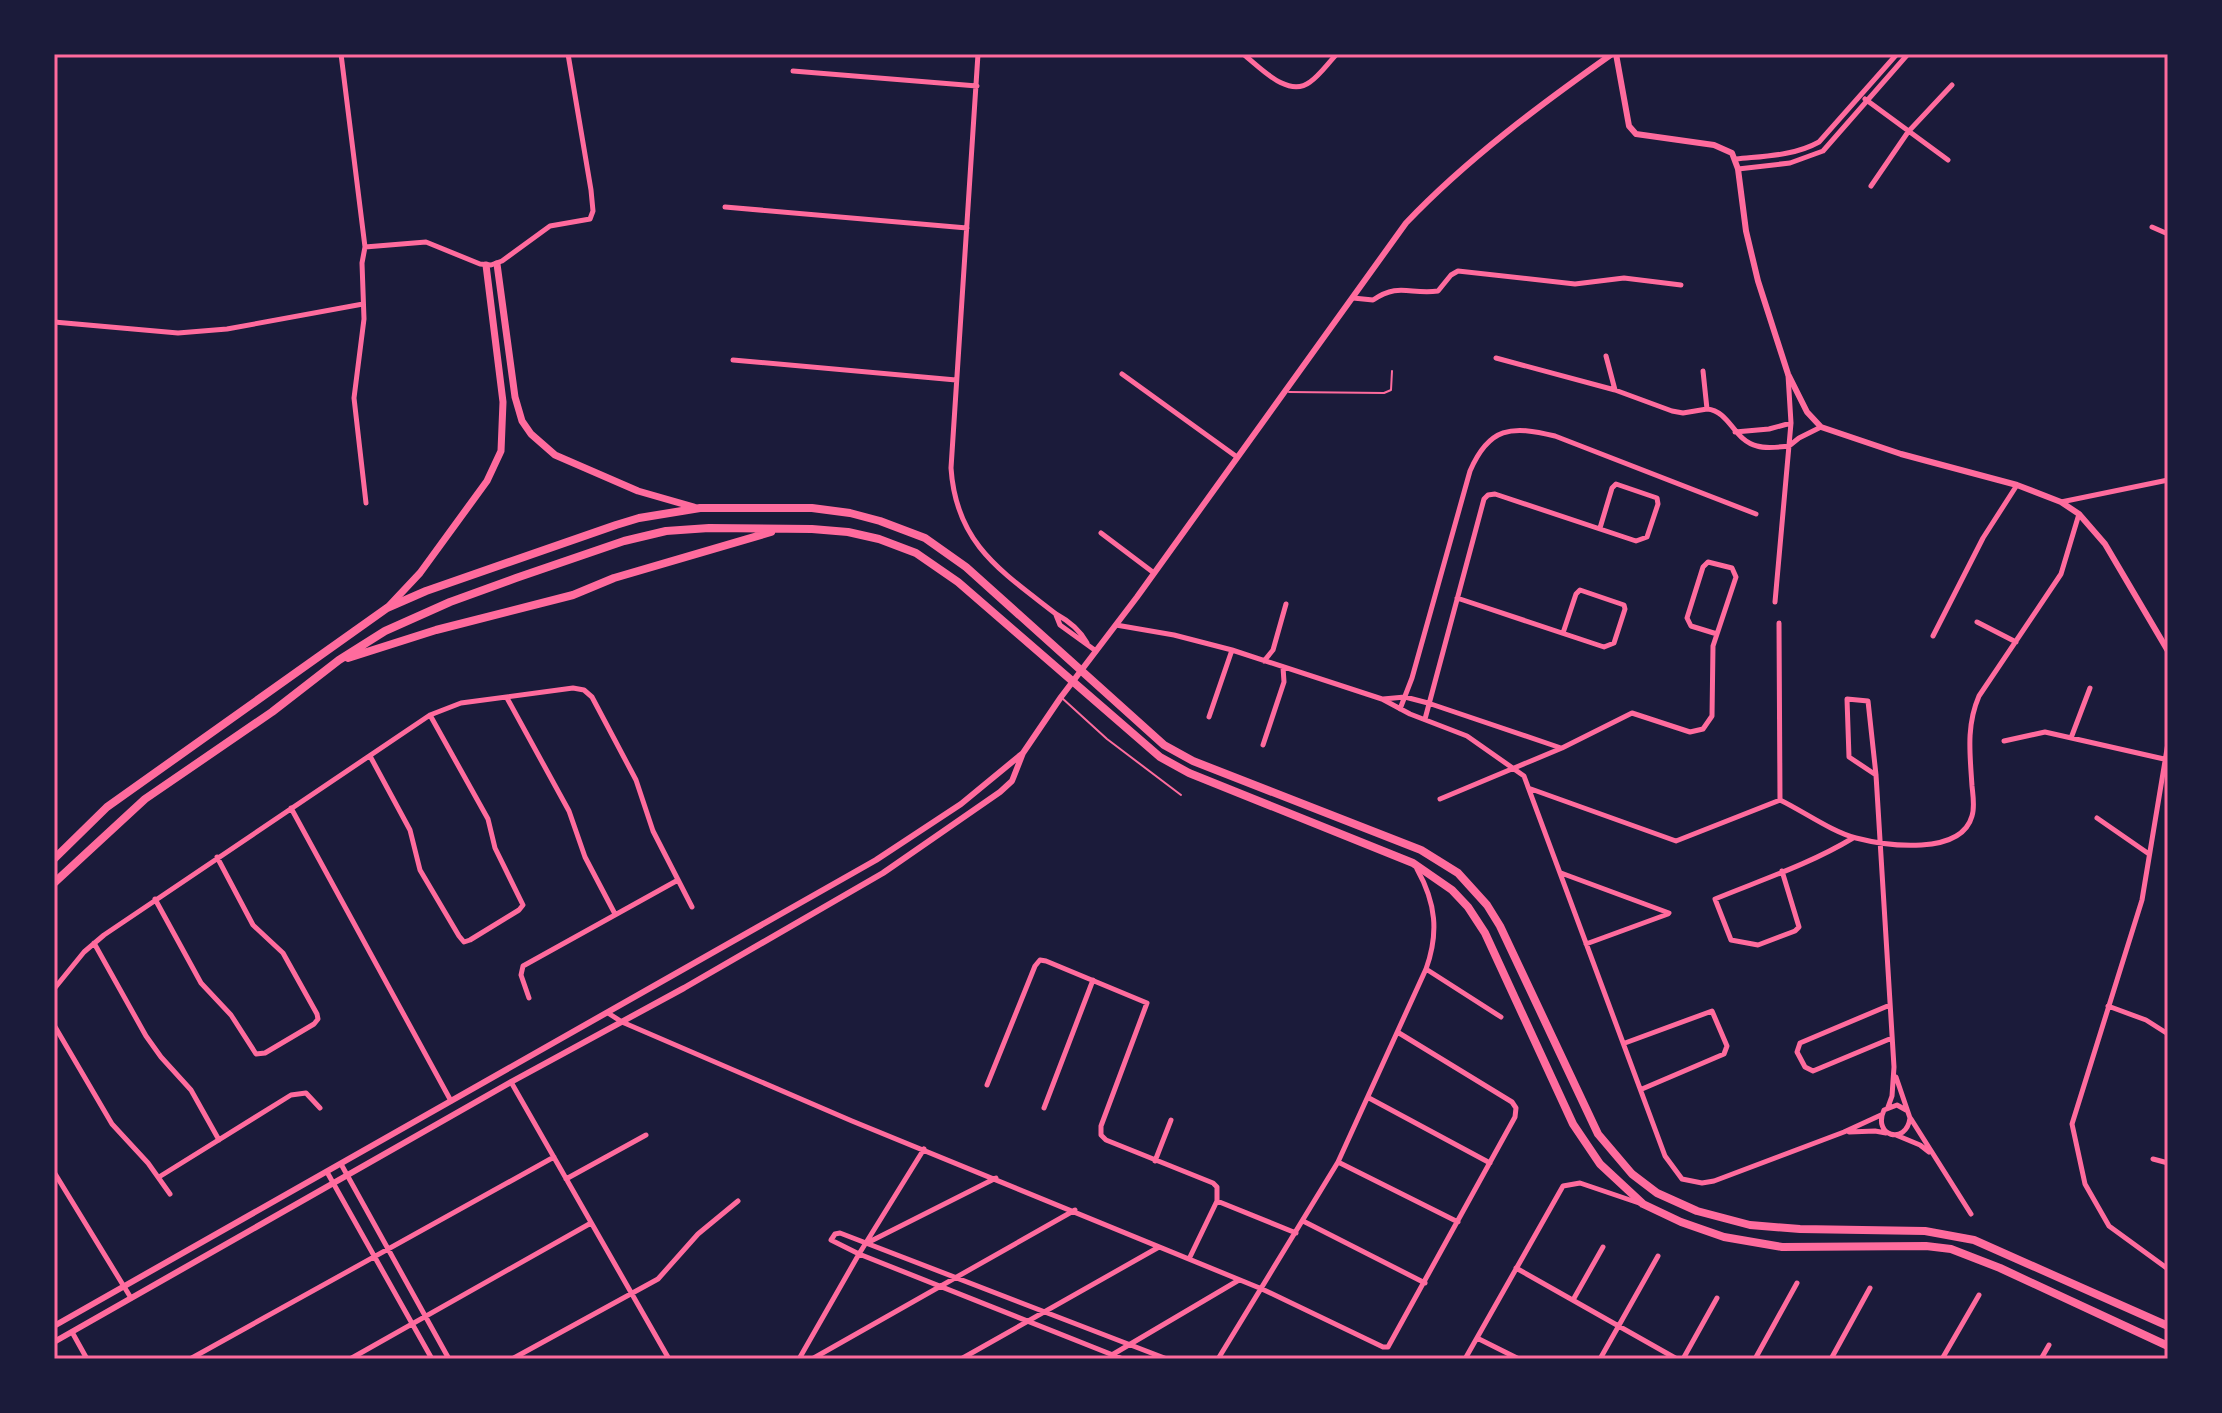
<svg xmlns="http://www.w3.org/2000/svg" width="2222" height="1413" viewBox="0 0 2222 1413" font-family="'Alegreya Sans',sans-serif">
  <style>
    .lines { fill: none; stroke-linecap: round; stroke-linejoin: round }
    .service { stroke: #ff6b9d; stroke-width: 2 }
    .minor { stroke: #ff6b9d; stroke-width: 5 }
    .tertiary { stroke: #ff6b9d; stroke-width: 6 }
    .secondary { stroke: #ff6b9d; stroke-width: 7 }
    .primary { stroke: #ff6b9d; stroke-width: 8 }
    .neatline { fill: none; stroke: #ff6b9d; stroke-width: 3 }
  </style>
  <rect width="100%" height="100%" fill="#1b1b3a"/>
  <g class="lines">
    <path class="service" d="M 1289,392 L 1384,393 L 1391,390 L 1392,371
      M 1062,698 L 1107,739 L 1181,795"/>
    <path class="minor" d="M 341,54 L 365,247 L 362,263 L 364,319 L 354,398 L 366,503
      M 978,54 L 951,468 C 956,544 1001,571 1056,614 C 1069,621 1080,630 1087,643
      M 1243,54 C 1260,67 1288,99 1310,82 C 1320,75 1328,63 1337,54
      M 793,71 L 977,86
      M 1865,99 L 1948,160
      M 1736,159 C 1764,156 1794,156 1819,142 L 1897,54
      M 1738,169 L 1790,163 L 1823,151 L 1908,54
      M 1871,186 L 1908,132 L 1952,85
      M 725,207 L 967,228
      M 2152,227 L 2168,234
      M 365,247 L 426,242 L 480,264 L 491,265 L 502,261 L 550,226 L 590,219 L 593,211 L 591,190 L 568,54
      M 1353,298 L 1373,300 C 1399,282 1410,295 1438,291 L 1451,275 L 1458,271 L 1575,284 L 1624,278 L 1681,285
      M 54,322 L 178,333 L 227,329 L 363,304
      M 1606,356 L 1615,390
      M 1496,358 L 1615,390 L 1672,411 L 1683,413 L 1707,409
      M 733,360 L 956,380
      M 1703,371 L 1707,409 C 1730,411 1734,441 1757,446 C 1767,449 1779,447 1789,446 L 1799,438 L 1821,427
      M 1122,374 L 1237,457
      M 1735,432 L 1769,429 L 1791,423
      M 2061,502 L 2168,480
      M 1101,533 L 1154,573
      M 1457,598 L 1604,647 L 1614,643 L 1625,609 L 1624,605 L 1580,590 L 1576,594 L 1563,633
      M 1775,602 L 1791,423 L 1788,375
      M 1056,615 L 1060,625 L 1096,651
      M 1977,622 L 2016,642
      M 1779,623 L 1780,800
      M 1116,625 L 1174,635 L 1232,650 L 1382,699 L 1410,714 L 1467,736 L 1524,776 L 1665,1156 L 1682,1179 L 1702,1183 L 1714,1181 L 1844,1132 L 1881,1115
      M 1933,636 L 1983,538 L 2017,485
      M 1264,661 L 1273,650 L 1286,604
      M 507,698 L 569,811 L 585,857 L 615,914
      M 1383,699 L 1405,697 L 1428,703 L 1561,748
      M 1400,709 L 1412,678 L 1470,471 C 1489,427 1511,425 1555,436 L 1756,514
      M 1209,717 L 1232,650
      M 1425,719 L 1484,499 L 1488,495 L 1495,494 L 1636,541 L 1647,537 L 1658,504 L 1657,498 L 1616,484 L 1612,488 L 1600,528
      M 2071,738 L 2090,688
      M 2004,741 L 2045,732 L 2164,759
      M 2168,743 L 2142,900 L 2072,1124 L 2085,1184 L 2109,1226 L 2168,1269
      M 1263,745 L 1284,682 L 1283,667
      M 370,756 L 410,830 L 420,870 L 459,936 L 464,942 L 470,940 L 519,910 L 523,905 L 495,848 L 488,819 L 430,715
      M 1876,775 L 1849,757 L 1847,699 L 1868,701 L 1876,775 L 1894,1067 L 1892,1096 L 1888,1107
      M 1531,789 L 1676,841 L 1780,800
      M 1440,799 L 1562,748 L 1632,713 L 1690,732 L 1703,729 L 1712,716 L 1713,646 L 1736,577 L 1732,568 L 1708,562 L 1703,567 L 1687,618 L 1691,626 L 1717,634
      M 1780,800 C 1803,811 1832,832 1856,838 C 1887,846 1961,856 1972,816 C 1975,807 1973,796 1972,786 C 1970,754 1966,726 1979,696 L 2061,574 L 2079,514
      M 291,808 L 451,1101
      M 2097,818 L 2149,854
      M 1782,871 L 1799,927 L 1795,931 L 1758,945 L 1731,940 L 1715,899 C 1761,880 1810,864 1853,838
      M 1561,873 L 1669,913
      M 155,899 L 201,983 L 231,1015 L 256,1054 L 265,1053 L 314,1024 L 318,1019 L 317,1014 L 283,953 L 253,925 L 217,857
      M 94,943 L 146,1036 L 161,1057 L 191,1090 L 219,1140
      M 1586,944 L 1668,914
      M 1426,969 L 1501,1017
      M 54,989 L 84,952 L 104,935 L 430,715 L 461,703 L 573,688 L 584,690 L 592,697 L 636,780 L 653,831 L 692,907
      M 529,998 L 521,975 L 523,966 L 678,880
      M 1890,1005 L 1800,1043 L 1797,1052 L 1805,1067 L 1813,1071 L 1892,1038
      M 2108,1006 L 2146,1020 L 2168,1034
      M 608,1013 L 622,1022 L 852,1121 L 1262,1289 L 1383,1347 L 1388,1347 L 1515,1117 L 1516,1108 L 1512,1102 L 1399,1033
      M 54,1025 L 112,1124 L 148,1163 L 170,1194
      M 1625,1043 L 1712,1011 L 1727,1046 L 1724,1054 L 1642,1089
      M 1896,1077 L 1910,1118 C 1906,1146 1872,1136 1884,1110 L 1897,1105 L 1906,1110
      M 511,1082 L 669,1359
      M 987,1085 L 1035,966 L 1040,960 L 1046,961 L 1147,1003 L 1101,1126 L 1101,1135 L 1106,1140 L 1213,1183 L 1217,1187 L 1217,1201 L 1189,1259
      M 1369,1098 L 1490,1163
      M 1044,1108 L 1093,980
      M 1911,1119 L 1971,1214
      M 1849,1132 L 1875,1131 L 1886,1133
      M 1896,1135 L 1920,1145 L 1929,1152
      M 2153,1159 L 2168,1163
      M 1155,1161 L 1171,1120
      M 1338,1162 L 1458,1222
      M 341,1164 L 449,1359
      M 54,1172 L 131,1298
      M 327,1172 L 432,1359
      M 159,1177 L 291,1095 L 306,1093 L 320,1108
      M 566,1179 L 646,1135
      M 1217,1201 L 1296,1233
      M 1303,1221 L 1425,1283
      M 867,1243 L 996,1178
      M 1516,1268 L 1677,1359
      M 1573,1300 L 1603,1247
      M 72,1332 L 87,1359
      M 1477,1338 L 1519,1359
      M 190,1359 L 554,1157
      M 350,1359 L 591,1223
      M 512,1359 L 658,1279 L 698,1234 L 738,1201
      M 799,1359 L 859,1254 L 924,1149
      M 812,1359 L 1075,1210
      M 961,1359 L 1159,1247
      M 1105,1359 L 1239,1280
      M 1123,1359 L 859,1254 L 831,1240 L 835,1234 L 840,1233 L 1167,1359
      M 1218,1359 L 1338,1162 L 1426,969 C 1439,933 1436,903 1417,869
      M 1465,1359 L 1563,1186 L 1580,1183 L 1639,1203
      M 1600,1359 L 1658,1256
      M 1683,1359 L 1717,1298
      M 1755,1359 L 1797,1283
      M 1831,1359 L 1870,1288
      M 1942,1359 L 1979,1295
      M 2041,1359 L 2049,1345"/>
    <path class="tertiary" d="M 1616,54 L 1629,126 L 1636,134 L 1714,145 L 1732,153 L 1738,169 L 1746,231 L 1758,281 L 1788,374 L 1807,412 L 1821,427 L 1901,454 L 2017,485 L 2061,502 L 2079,514 L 2105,544 L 2168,651
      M 54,1326 L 876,860 L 961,804 L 1023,753 L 1061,697 L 1137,597 L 1406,223 C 1467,159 1540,105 1612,54
      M 54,1342 L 511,1082 L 684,988 L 883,873 L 1000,792 L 1012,781 L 1023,753"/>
    <path class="secondary" d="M 497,264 L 515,397 L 522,421 L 531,434 L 555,455 L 638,491 L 694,507
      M 389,606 L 420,573 L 487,481 L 501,451 L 503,402 L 486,265"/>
    <path class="primary" d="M 348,658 L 436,630 L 573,595 L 614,578 L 771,532
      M 54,859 L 107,807 L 387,608 L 426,591 L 616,525 L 639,518 L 700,508 L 812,508 L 850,513 L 880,521 L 925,538 L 966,567 L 1164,745 L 1193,761 L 1421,850 L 1458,873 L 1487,905 L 1500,926 L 1598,1134 L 1632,1174 L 1657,1193 L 1697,1211 L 1750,1225 L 1800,1229 L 1925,1231 L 1974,1240 L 2168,1326
      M 54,883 L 145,799 L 272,712 L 339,660 L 385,631 L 450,602 L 516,578 L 624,541 L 666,531 L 709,528 L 812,529 L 848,532 L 879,539 L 916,553 L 958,582 L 1160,757 L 1189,773 L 1413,863 L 1452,890 L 1468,907 L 1485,933 L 1573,1124 L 1600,1164 L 1643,1204 L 1681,1222 L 1724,1237 L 1782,1247 L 1926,1246 L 1951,1249 L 2000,1268 L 2168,1346"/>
  </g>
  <rect width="2222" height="1413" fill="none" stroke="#1b1b3a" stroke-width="112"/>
  <rect x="56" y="56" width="2110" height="1301" class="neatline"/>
</svg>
